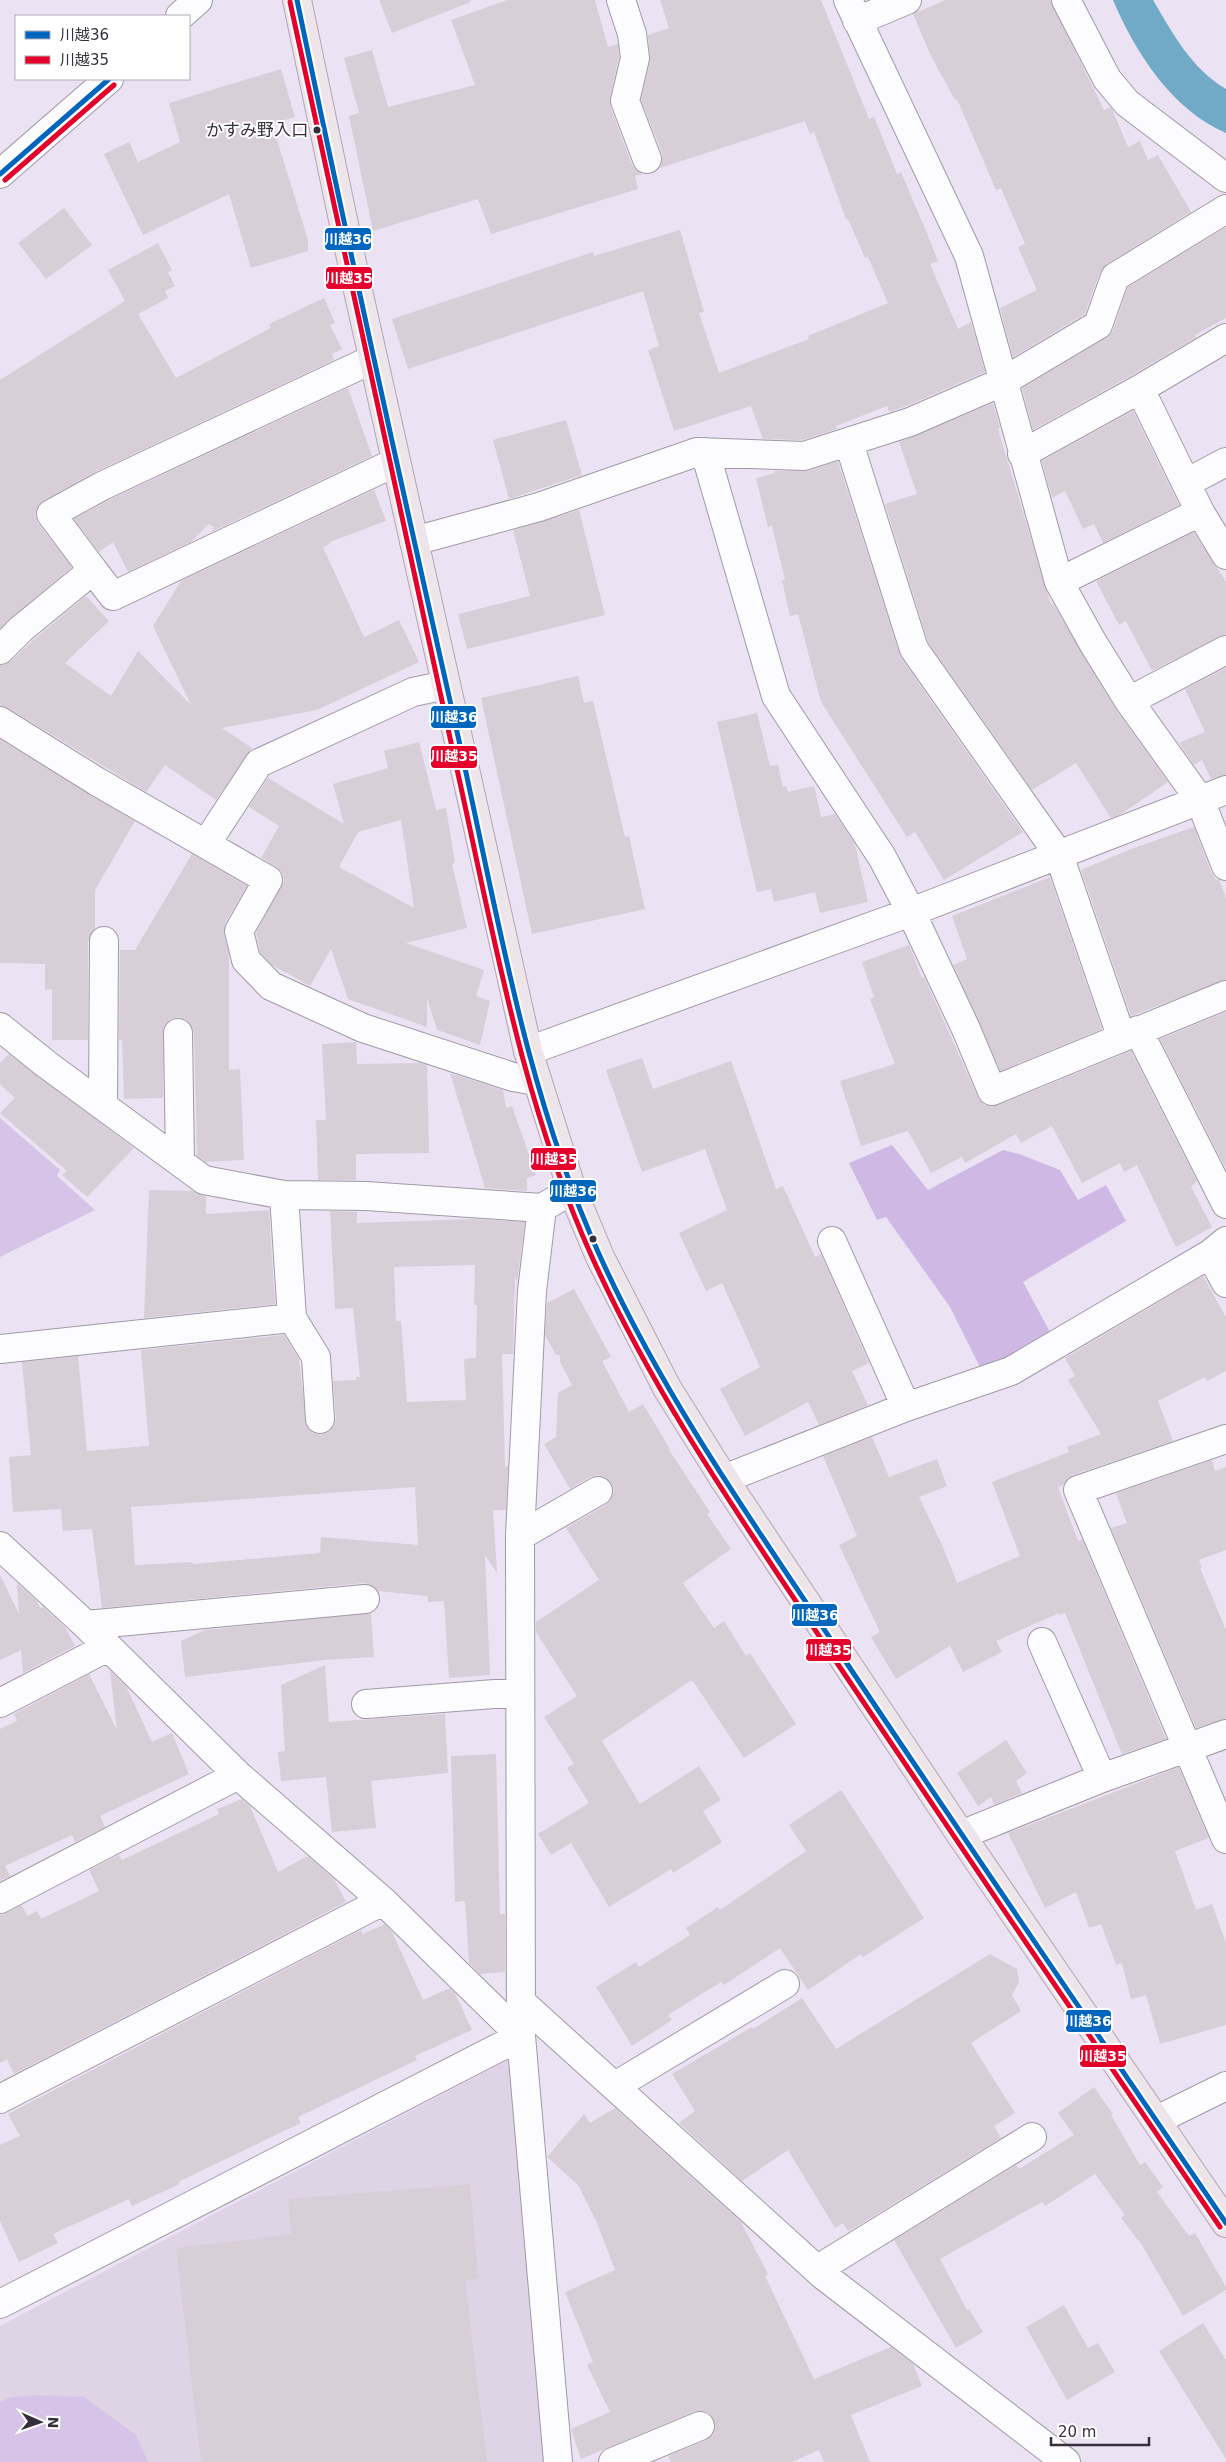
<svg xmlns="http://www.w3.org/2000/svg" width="1226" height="2462" viewBox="0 0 1226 2462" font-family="'DejaVu Sans','Noto Sans JP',sans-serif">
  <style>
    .education { fill: #dfd3e6 }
    .green { fill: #d6c4e8 }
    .forest { fill: #cfb9e4 }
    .water { fill: #70aac6 }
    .building { fill: #d8ced8; fill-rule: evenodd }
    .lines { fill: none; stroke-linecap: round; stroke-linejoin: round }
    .street-casing { stroke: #a09aa7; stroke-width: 30 }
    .secondary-casing { stroke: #a09aa7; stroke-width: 30 }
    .primary-casing { stroke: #b6a4b3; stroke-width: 30 }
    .street { stroke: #fcfbfd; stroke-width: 28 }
    .secondary { stroke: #fcfbfd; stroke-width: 28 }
    .primary { stroke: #eee5eb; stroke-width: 28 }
    .bus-1-casing { stroke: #fff; stroke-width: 9 }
    .bus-2-casing { stroke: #fff; stroke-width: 9 }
    .bus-1 { stroke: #0065bd; stroke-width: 5 }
    .bus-2 { stroke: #e4002b; stroke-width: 5 }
    .bus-dot { fill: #352f3b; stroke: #fff; stroke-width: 2 }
    .labels { text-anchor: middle; stroke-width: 4; stroke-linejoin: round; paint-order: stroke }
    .bus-label { font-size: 17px; fill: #352f3b; stroke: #fff; text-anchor: end }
    .line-badge { stroke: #fff; stroke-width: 2 }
    .badge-label { font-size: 14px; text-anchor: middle; font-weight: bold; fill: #fff }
  </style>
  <rect width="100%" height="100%" fill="#ebe2f4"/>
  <path class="education" d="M 508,2060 L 548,2462 L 0,2462 L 0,2326 Z"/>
  <path class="green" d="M 0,1118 L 60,1170 L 57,1176 L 95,1210 L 0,1257 Z
    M 38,2395 L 84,2397 L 136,2435 L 148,2462 L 0,2462 L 0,2402 L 11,2397 Z"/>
  <path class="forest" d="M 892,1145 L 928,1190 L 1003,1150 L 1019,1154 L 1060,1170 L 1078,1200 L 1106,1185 L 1126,1221 L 1023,1282 L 1050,1332 L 1017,1354 L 981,1369 L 950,1307 L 886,1217 L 877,1220 L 849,1163 Z"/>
  <path class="water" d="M 1113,0 L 1153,0 C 1173,34 1191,68 1226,89 L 1226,133 C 1172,110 1135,52 1113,0 Z"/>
  <path class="building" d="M 379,0 L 470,0 L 471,2 L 392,33 Z
    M 507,0 L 595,0 L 608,47 L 618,44 L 619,57 L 610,97 L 610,106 L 632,165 L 642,174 L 635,176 L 638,189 L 491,234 L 478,199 L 373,231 L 349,116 L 359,113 L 344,58 L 372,50 L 388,107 L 475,85 L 451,20 Z
    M 660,0 L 821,0 L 869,119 L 874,117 L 897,174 L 901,172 L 926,231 L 938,261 L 930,264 L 958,329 L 971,322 L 985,372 L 904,407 L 889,412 L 887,406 L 836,426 L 837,429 L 802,440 L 763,439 L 751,406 L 674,431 L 648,350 L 659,346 L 643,291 L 408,369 L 392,319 L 593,252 L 594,256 L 680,230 L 704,312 L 699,313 L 719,373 L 809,339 L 808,336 L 888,303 L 868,257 L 865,258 L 848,219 L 846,219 L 814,132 L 810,134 L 805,121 L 660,168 L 662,161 L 662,153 L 641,100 L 650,61 L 648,35 L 669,28 Z
    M 946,0 L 1050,0 L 1104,110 L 1110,107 L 1112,109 L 1128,147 L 1140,141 L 1148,160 L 1158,155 L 1191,212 L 1107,264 L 1100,272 L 1085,314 L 1013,357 L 1000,308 L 1037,290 L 1018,247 L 1025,244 L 1001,188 L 996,190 L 957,99 L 955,100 L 931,56 L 913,14 Z
    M 281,69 L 295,117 L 272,124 L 308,240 L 308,251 L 251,268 L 229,194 L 143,235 L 104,154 L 129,142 L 138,162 L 180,142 L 169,103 Z
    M 64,208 L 92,245 L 46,279 L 18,243 Z
    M 1226,227 L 1226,318 L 1195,335 L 1197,337 L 1132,375 L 1033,430 L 1022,388 L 1106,338 L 1113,330 L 1128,287 Z
    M 158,243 L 172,270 L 168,272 L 175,286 L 165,291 L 168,298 L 138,314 L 176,378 L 271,328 L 269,324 L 324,298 L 335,323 L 330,325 L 342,349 L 332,354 L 334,360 L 95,472 L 43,501 L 38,506 L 35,515 L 38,523 L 72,567 L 0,628 L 0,380 L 125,301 L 108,270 Z
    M 348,388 L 372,456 L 211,532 L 214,527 L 209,524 L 191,542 L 128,572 L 113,542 L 99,552 L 74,519 L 109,500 Z
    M 993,403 L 1000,428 L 998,429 L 1050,602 L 1055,607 L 1116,709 L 1168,782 L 1121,814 L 1111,818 L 1076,763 L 1032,790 L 928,642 L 885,504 L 917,494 L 899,442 Z
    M 1133,411 L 1179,505 L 1103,543 L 1094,524 L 1083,529 L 1065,491 L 1052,498 L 1042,461 Z
    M 566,420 L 582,475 L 509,499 L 493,440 Z
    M 838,461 L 901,658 L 1023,832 L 944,880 L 915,832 L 907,837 L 821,702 L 798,614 L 790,616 L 782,580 L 785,580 L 772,526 L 768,527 L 756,478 L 775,473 L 774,471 L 808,471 Z
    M 374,490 L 386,521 L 330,542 L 330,544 L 323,547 L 364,637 L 399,620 L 419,662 L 317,710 L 222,728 L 252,748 L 216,800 L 165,765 L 146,792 L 8,708 L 0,705 L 0,665 L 11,661 L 32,641 L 86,596 L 109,621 L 65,663 L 111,696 L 138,651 L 191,705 L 153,626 L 181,581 Z
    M 579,510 L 605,615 L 467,649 L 458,614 L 530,596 L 513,530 Z
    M 1194,532 L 1226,582 L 1226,634 L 1152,671 L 1126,621 L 1119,625 L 1096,581 Z
    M 1226,668 L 1226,775 L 1211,779 L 1202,760 L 1194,765 L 1179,743 L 1205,732 L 1185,689 Z
    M 578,676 L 584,703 L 593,701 L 625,837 L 629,836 L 645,909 L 532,934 L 481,698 Z
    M 757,713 L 770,766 L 778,765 L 783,787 L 786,786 L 788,792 L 814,786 L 821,817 L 835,814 L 855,844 L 868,902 L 820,913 L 815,892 L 774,902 L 771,889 L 757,892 L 717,722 Z
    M 0,739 L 135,821 L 95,890 L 95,929 L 88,941 L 88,1040 L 52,1040 L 52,989 L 45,990 L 45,964 L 0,963 Z
    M 419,742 L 436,810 L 446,808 L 455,863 L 452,864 L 467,928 L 406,943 L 484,970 L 476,996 L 490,1001 L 480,1045 L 437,1030 L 427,998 L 427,1027 L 348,999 L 331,949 L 310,986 L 272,965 L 260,952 L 256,933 L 284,880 L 282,873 L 276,867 L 261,858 L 279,826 L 249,807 L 268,778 L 344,824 L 333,784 L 388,768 L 384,751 ZM 401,820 L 414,908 L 339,867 L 358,832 Z
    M 1194,827 L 1211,872 L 1216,880 L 1219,879 L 1226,898 L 1226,980 L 1131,1016 L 1081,870 L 1131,849 Z
    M 192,854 L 247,886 L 225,923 L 224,934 L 229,955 L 229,1070 L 240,1069 L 244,1160 L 205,1162 L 197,1156 L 194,1033 L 191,1025 L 185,1019 L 177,1017 L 170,1019 L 164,1026 L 163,1098 L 124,1099 L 122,1040 L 119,1040 L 120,950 L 135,950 Z
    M 1050,877 L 1102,1029 L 1000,1071 L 953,965 L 967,959 L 952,916 Z
    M 909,945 L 922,978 L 924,977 L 978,1097 L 983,1104 L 990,1106 L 998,1105 L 1131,1051 L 1197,1181 L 1191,1187 L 1212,1227 L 1176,1247 L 1137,1165 L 1124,1172 L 1120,1163 L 1082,1183 L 1052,1126 L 1021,1143 L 1016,1134 L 965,1163 L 962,1157 L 931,1173 L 908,1131 L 861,1146 L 840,1081 L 895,1064 L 870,999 L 874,997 L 862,962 Z
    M 1226,1012 L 1226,1166 L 1225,1167 L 1160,1039 Z
    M 356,1042 L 357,1064 L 421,1063 L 427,1065 L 429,1153 L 356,1154 L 356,1180 L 318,1180 L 316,1120 L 326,1120 L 322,1044 Z
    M 9,1054 L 134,1148 L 87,1197 L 62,1175 L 67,1171 L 0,1113 L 15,1098 L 0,1084 L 0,1063 Z
    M 642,1058 L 653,1089 L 731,1061 L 776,1189 L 783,1186 L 815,1257 L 821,1254 L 869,1363 L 852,1371 L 868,1405 L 819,1425 L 808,1402 L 745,1436 L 720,1389 L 760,1367 L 722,1283 L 706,1291 L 679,1233 L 727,1210 L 705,1149 L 642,1172 L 606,1070 Z
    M 450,1073 L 503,1090 L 506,1108 L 512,1106 L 536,1175 L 527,1178 L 527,1191 L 485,1188 Z
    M 149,1190 L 193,1191 L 206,1196 L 206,1214 L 269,1210 L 275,1304 L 144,1318 Z
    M 330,1211 L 357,1212 L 357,1223 L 475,1219 L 525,1222 L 517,1282 L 515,1277 L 513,1354 L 502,1354 L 505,1467 L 508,1466 L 506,1510 L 493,1510 L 497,1573 L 485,1555 L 490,1675 L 449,1678 L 444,1601 L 428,1602 L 427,1596 L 378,1591 L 371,1585 L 364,1583 L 102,1608 L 92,1529 L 63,1531 L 61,1509 L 13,1512 L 9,1457 L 31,1455 L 22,1362 L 78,1356 L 87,1451 L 149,1446 L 141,1350 L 284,1335 L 299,1359 L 307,1427 L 313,1433 L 321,1435 L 329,1432 L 334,1426 L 336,1418 L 333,1381 L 356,1380 L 356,1377 L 360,1377 L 353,1308 L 335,1309 ZM 475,1265 L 474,1305 L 477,1305 L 476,1358 L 464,1359 L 466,1400 L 407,1402 L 401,1321 L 396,1321 L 394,1267 ZM 415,1487 L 418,1545 L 321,1537 L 320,1553 L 193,1564 L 193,1562 L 135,1565 L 131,1507 Z
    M 1203,1276 L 1226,1317 L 1226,1371 L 1207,1381 L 1205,1377 L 1158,1401 L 1173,1441 L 1073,1475 L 1064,1485 L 1058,1487 L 1078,1541 L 1082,1539 L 1166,1739 L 1122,1754 L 1065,1613 L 1059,1615 L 1059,1613 L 996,1641 L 1002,1652 L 963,1672 L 950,1646 L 896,1679 L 871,1637 L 880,1632 L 839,1545 L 857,1536 L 823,1456 L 872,1437 L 889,1477 L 937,1459 L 947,1486 L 919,1497 L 943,1547 L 957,1583 L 1020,1556 L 992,1482 L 1069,1452 L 1067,1447 L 1101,1434 L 1068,1380 L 1075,1376 L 1065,1358 Z
    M 574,1289 L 611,1357 L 602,1361 L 629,1412 L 643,1404 L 670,1449 L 669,1450 L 710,1512 L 707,1514 L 731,1549 L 683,1583 L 714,1628 L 724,1621 L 746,1656 L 750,1653 L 796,1724 L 744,1758 L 693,1681 L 690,1681 L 602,1741 L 640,1804 L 699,1766 L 721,1800 L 703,1811 L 722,1842 L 673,1873 L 671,1869 L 609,1907 L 571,1843 L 551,1855 L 538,1834 L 589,1803 L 567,1768 L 574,1764 L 544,1717 L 577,1696 L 536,1632 L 536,1622 L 599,1580 L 566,1528 L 606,1505 L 611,1499 L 614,1491 L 611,1483 L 605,1477 L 598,1475 L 590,1477 L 570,1489 L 544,1444 L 556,1437 L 558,1393 L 572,1385 L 560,1362 L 560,1355 L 556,1355 L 545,1335 L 547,1303 Z
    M 1212,1460 L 1215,1471 L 1226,1467 L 1226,1550 L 1199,1560 L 1202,1567 L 1200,1568 L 1226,1630 L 1226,1719 L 1196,1728 L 1111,1528 L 1127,1523 L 1116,1493 Z
    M 0,1575 L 19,1614 L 17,1583 L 37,1601 L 40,1608 L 43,1607 L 65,1627 L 75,1646 L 23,1673 L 21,1650 L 0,1660 Z
    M 371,1613 L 374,1657 L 325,1660 L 185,1677 L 181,1641 L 205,1630 Z
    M 325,1665 L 329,1722 L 445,1714 L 448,1773 L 371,1781 L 376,1828 L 332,1832 L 326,1777 L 281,1781 L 278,1752 L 285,1751 L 281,1685 Z
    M 110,1671 L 126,1686 L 152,1742 L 172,1733 L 189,1774 L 100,1816 L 105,1827 L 75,1842 L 72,1835 L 5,1866 L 10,1876 L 0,1881 L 0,1729 L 17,1721 L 14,1714 L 89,1674 L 117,1730 Z
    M 1006,1740 L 1027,1773 L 1016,1781 L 1022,1793 L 994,1805 L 991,1797 L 978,1806 L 957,1773 Z
    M 496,1754 L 500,1914 L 505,1914 L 505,1972 L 480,1974 L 469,1963 L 465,1901 L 455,1902 L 451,1756 Z
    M 1179,1767 L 1209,1838 L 1175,1851 L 1196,1910 L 1212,1904 L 1226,1943 L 1226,2025 L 1160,2044 L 1146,1995 L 1131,1999 L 1122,1963 L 1116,1965 L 1101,1924 L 1089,1928 L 1076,1892 L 1045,1908 L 1008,1833 Z
    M 841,1790 L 924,1918 L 863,1957 L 861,1954 L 808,1990 L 780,1948 L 724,1985 L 721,1982 L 668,2015 L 672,2020 L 632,2046 L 596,1987 L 636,1962 L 639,1967 L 690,1935 L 686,1928 L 718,1907 L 720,1910 L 806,1851 L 789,1825 Z
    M 242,1799 L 250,1806 L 278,1872 L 308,1856 L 334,1879 L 346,1902 L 14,2074 L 7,2059 L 0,2063 L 0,1915 L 22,1905 L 27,1916 L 37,1911 L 41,1919 L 99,1891 L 89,1870 L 119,1855 L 122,1860 L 219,1814 L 217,1809 Z
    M 385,1924 L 392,1932 L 423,2000 L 450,1988 L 455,1993 L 472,2030 L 415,2056 L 417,2060 L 298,2117 L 301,2123 L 178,2182 L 180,2184 L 132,2206 L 129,2199 L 53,2234 L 58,2243 L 19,2262 L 0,2221 L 0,2145 L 20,2136 L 8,2114 L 361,1930 L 363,1934 Z
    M 990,1954 L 1017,1969 L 1019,1982 L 1012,1995 L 1021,2011 L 971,2043 L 1015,2113 L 994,2126 L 1001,2138 L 854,2228 L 848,2231 L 843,2223 L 835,2228 L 788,2150 L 742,2181 L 679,2123 L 695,2111 L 672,2074 L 752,2027 L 753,2029 L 802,1998 L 836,2049 Z
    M 1094,2087 L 1113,2114 L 1111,2115 L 1140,2165 L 1145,2162 L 1163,2187 L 1157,2192 L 1189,2236 L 1195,2233 L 1226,2287 L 1226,2290 L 1183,2316 L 1142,2245 L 1121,2218 L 1125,2215 L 1095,2174 L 1045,2206 L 1042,2202 L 940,2259 L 967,2310 L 969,2309 L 983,2332 L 956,2348 L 894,2240 L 1016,2165 L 1019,2169 L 1074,2135 L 1058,2113 Z
    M 615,2108 L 741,2222 L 768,2274 L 765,2276 L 814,2379 L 891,2347 L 913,2364 L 922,2386 L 851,2415 L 870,2462 L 824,2462 L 819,2450 L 792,2462 L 671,2462 L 668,2456 L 706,2440 L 713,2435 L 715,2428 L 714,2420 L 709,2413 L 702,2411 L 694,2412 L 581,2459 L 571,2429 L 610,2412 L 587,2365 L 593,2362 L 565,2292 L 615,2270 L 597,2223 L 578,2185 L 547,2157 L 584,2114 L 590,2123 Z
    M 470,2184 L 478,2279 L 465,2280 L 487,2462 L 201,2462 L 176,2248 L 291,2234 L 288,2199 Z
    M 1064,2305 L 1088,2348 L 1098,2343 L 1115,2372 L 1067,2400 L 1026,2327 Z
    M 1203,2323 L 1226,2360 L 1226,2459 L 1159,2351 Z"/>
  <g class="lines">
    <defs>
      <path id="street" d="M 621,0 L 632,34 L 635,58 L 625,101 L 647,159
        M 848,0 L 969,256 L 1059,582 L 1093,643 L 1129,701 L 1200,800 L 1226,866
        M 1066,0 L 1107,79 L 1127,103 L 1226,178
        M 857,21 L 907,0
        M 1140,389 L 1200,512 L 1226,555
        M 849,443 L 914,649 L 1059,855 L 1121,1036
        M 705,452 L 776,696 L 882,857 L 911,912 L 966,1029 L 992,1091 L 1226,995
        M 1022,454 L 1140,389 L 1226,338
        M 1186,483 L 1226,462
        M 414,541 L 539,507 L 697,452 L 804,456 L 910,422 L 1002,382 L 1098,325 L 1115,277 L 1226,209
        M 93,570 L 113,596 L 396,462
        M 1059,582 L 1200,512
        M 0,650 L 21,629 L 93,570 L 51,514 L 102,486 L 373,359
        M 1129,701 L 1226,650
        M 0,721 L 96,781 L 268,880 L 239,931 L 246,960 L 271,986 L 363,1028 L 513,1077 L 536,1081
        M 206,844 L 259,763 L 413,692 L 446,685
        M 0,1027 L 46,1064 L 204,1180 L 284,1195 L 366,1196 L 542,1208 L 572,1190
        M 1138,1030 L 1226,1204
        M 178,1033 L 180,1161
        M 528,1051 L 911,912 L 1226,790
        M 103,1106 L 104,941
        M 284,1195 L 292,1318
        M 542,1208 L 532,1291 L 520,1536 L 521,2036 L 558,2462
        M 832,1241 L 906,1407
        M 1210,1254 L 1226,1283
        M 0,1349 L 292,1318 L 316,1357 L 320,1419
        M 1226,1439 L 1078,1490 L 1226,1839
        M 724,1479 L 906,1407 L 1011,1371 L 1210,1254 L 1226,1241
        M 520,1536 L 598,1491
        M 0,1546 L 86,1625 L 238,1775 L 383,1901 L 521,2036 L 0,2304
        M 86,1625 L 365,1599
        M 1042,1642 L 1102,1778
        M 0,1703 L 108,1647
        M 366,1704 L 520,1692
        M 961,1835 L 1102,1778 L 1226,1734
        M 0,1899 L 238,1775
        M 521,2002 L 824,2276 L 1066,2462
        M 615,2086 L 785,1984
        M 0,2099 L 383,1901
        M 1157,2120 L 1226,2086
        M 818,2269 L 1032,2137
        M 613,2462 L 700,2426"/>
      <path id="secondary" d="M 180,16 L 198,0
        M 0,174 L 109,79"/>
      <path id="primary" d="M 297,0 L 355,277 L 528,1051 L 572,1190 L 600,1257 L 667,1388 L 724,1479 L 961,1835 L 1226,2223"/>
    </defs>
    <use href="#street" class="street-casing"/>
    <use href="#secondary" class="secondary-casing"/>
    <use href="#primary" class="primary-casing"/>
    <use href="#street" class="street"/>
    <use href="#secondary" class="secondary"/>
    <use href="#primary" class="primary"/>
    <defs>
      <path id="bus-1" d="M 297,0 C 349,249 404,497 460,745 C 498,916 526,1093 599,1254 C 663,1396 754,1524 840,1653 C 967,1844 1097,2033 1226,2223
        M 0,174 L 109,79"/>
      <path id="bus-2" d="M 290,2 C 342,251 397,499 452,747 C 491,918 519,1096 592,1257 C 656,1399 747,1527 833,1657 C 961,1848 1090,2037 1220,2227
        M 5,180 L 114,85"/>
    </defs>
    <use href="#bus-1" class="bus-1-casing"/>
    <use href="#bus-2" class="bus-2-casing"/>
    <use href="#bus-1" class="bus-1"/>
    <use href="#bus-2" class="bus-2"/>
  </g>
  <g class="bus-dot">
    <circle cx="317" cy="130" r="4.5"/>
    <circle cx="593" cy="1239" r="4.5"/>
  </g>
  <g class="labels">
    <g class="bus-label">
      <text x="308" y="136">かすみ野入口</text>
    </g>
  </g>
  <g class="line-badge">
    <rect x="324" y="227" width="48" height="24" rx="5" fill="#0065bd"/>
    <rect x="325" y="266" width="48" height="24" rx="5" fill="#e4002b"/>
    <rect x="430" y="705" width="47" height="24" rx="5" fill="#0065bd"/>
    <rect x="430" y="745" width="48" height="24" rx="5" fill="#e4002b"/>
    <rect x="530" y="1147" width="47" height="24" rx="5" fill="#e4002b"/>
    <rect x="549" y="1179" width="48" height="24" rx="5" fill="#0065bd"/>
    <rect x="791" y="1603" width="47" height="24" rx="5" fill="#0065bd"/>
    <rect x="805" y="1638" width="47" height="24" rx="5" fill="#e4002b"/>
    <rect x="1065" y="2009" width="47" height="24" rx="5" fill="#0065bd"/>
    <rect x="1079" y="2044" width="48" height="24" rx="5" fill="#e4002b"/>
  </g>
  <g class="badge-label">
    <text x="348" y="244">川越36</text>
    <text x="349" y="283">川越35</text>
    <text x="454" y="722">川越36</text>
    <text x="454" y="761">川越35</text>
    <text x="554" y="1164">川越35</text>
    <text x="573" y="1196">川越36</text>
    <text x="815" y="1620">川越36</text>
    <text x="828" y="1655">川越35</text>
    <text x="1088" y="2026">川越36</text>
    <text x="1103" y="2061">川越35</text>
  </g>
  <rect x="15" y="15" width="175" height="65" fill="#ffffff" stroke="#aeacb1"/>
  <rect x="25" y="31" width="25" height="8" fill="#0065bd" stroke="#aeacb1"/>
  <text x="60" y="40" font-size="15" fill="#352f3b">川越36</text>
  <rect x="25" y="56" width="25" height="8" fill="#e4002b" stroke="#aeacb1"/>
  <text x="60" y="65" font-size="15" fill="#352f3b">川越35</text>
  <g transform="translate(40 2422) rotate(92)" stroke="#ffffff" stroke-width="4" paint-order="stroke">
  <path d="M0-4L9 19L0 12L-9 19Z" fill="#352f3b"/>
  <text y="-8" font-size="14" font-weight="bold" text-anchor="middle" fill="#352f3b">N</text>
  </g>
  <path d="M1051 2437v8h98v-8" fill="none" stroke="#352f3b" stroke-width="2.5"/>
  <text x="1058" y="2437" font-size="15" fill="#352f3b" stroke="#ffffff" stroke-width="4" paint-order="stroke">20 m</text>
</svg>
